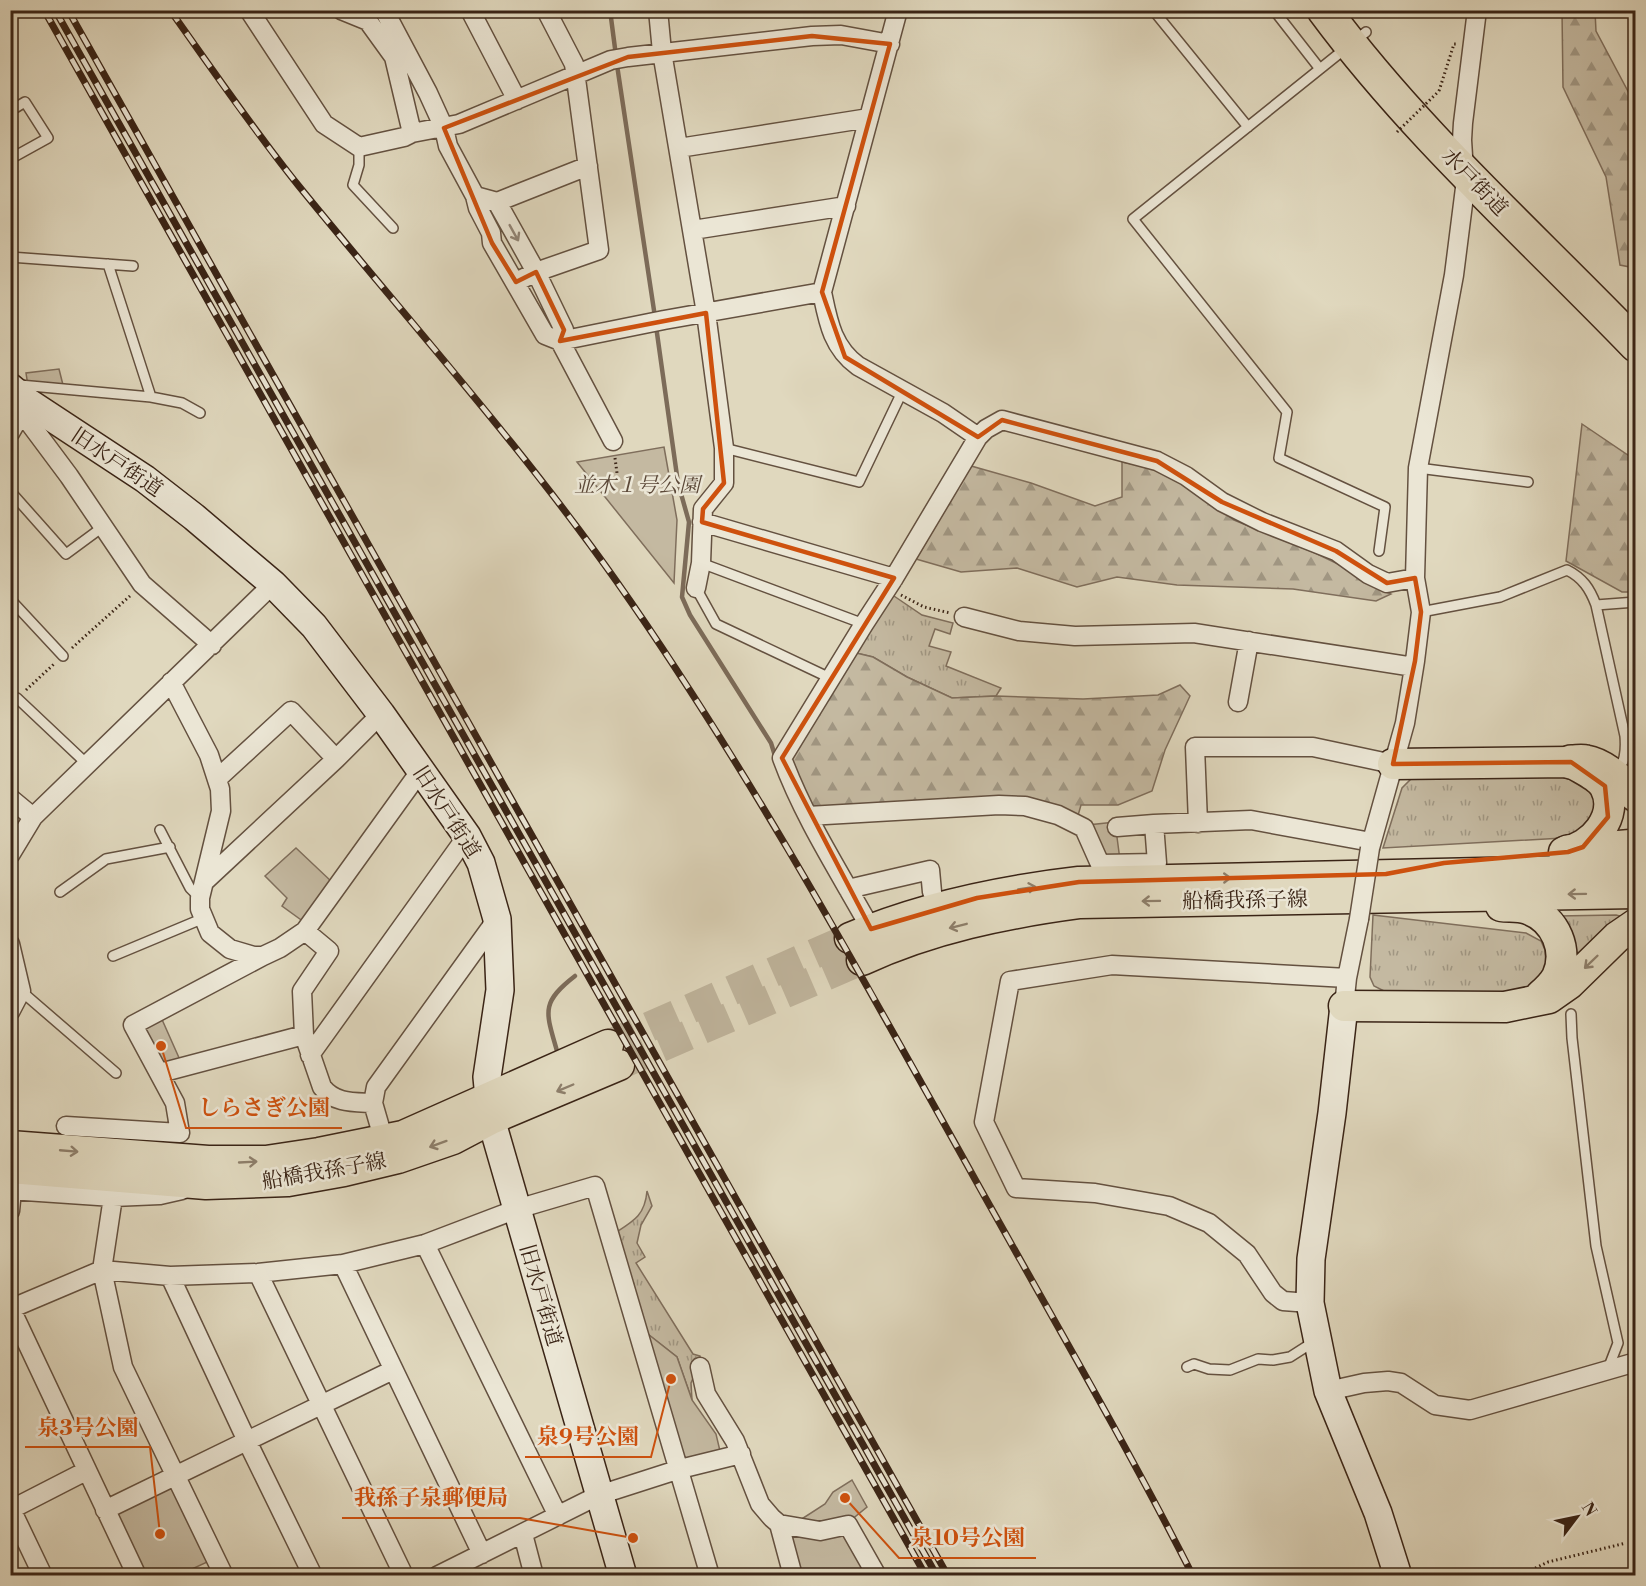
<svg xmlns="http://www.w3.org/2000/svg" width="1646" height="1586" viewBox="0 0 1646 1586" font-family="'Libre Bodoni','Noto Serif JP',serif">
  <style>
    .grass { fill: url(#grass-tufts); stroke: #7f6e5c; stroke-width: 1.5 }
    .forest { fill: url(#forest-firs); stroke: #7f6e5c; stroke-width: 1.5 }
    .park { fill: #c4b9a1; stroke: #7f6e5c; stroke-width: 1.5 }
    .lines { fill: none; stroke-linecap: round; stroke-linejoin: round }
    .stream { stroke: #7c6b59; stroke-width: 4.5 }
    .primary-tunnel { stroke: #bfb49c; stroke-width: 30; stroke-dasharray: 30 15; stroke-linecap: butt }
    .lane-casing { stroke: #645140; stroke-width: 12 }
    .street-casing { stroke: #645140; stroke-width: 21 }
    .secondary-casing { stroke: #3a2416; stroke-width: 30 }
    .primary-casing { stroke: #3a2416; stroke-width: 33 }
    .highway-casing { stroke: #3a2416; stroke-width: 36 }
    .path { stroke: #3a2416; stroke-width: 3; stroke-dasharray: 1.5 3; stroke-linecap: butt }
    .lane { stroke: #ebe6d5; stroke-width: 9 }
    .street { stroke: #ebe6d5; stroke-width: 18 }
    .secondary { stroke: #ebe6d5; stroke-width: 27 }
    .primary { stroke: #e0d8be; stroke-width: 30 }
    .highway { stroke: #e0d8be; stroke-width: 33 }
    .rail-casing { stroke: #3a2416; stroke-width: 7 }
    .rail { stroke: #ebe6d5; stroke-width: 4.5; stroke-dasharray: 14; stroke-linecap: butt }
    .street-bridge-casing { stroke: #645140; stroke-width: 21; stroke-linecap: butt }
    .path-bridge { stroke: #3a2416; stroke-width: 3; stroke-dasharray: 1.5 3; stroke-linecap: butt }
    .street-bridge { stroke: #ebe6d5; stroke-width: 18 }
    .oneway { stroke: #928576 }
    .oneway2 { stroke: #8d7e6a }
    .marked { fill: none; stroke: #ce510e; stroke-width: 4.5; stroke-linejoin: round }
    .labels { text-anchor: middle; stroke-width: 5; stroke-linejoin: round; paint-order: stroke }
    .street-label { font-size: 21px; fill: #3a2416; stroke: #ebe6d5 }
    .park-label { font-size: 21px; font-style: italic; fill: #5c4939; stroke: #ebe6d5 }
    .leader { fill: none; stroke: #ce510e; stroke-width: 2 }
    .callout-dot { fill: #ce510e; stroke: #ebe6d5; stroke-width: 2 }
    .callout-label { font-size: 22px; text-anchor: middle; font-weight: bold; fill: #ce510e; stroke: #ebe6d5; stroke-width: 5; stroke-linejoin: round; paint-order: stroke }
  </style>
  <defs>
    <pattern id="grass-tufts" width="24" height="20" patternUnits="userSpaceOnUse" patternTransform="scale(1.5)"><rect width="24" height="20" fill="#c4b9a1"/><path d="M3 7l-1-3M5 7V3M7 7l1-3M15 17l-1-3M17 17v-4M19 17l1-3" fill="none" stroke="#a09682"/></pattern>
    <pattern id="forest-firs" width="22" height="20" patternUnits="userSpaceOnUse" patternTransform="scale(1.5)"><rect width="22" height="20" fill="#c4b9a1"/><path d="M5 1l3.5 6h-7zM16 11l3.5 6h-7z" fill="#a09682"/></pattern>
  </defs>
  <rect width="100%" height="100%" fill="#e0d8be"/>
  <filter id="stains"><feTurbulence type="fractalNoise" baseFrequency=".00333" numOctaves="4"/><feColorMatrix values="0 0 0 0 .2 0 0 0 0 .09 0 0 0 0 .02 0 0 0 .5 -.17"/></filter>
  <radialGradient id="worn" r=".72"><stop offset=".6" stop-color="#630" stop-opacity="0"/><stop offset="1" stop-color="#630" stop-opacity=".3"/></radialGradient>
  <path class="grass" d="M 891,594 L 922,615 L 953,623 L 950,634 L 935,629 L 929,646 L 951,652 L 946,666 L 1001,688 L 996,696 L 952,698 L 907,677 L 873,657 L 852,652 Z
    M 1564,774 L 1585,782 L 1598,802 L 1587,828 L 1563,838 L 1383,848 L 1402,788 L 1413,777 Z
    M 1373,915 L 1526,933 L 1541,941 L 1545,950 L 1546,968 L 1540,981 L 1526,989 L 1499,992 L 1386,992 L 1374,986 L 1370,977 Z
    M 1616,915 L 1627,918 L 1577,968 L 1558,916 Z
    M 647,1191 L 652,1206 L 641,1225 L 637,1243 L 645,1257 L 636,1263 L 693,1354 L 700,1356 L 700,1363 L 691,1383 L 692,1400 L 677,1357 L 644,1331 L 615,1233 C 634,1221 645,1215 647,1191 Z"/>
  <path class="forest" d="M 1562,11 L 1595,11 L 1596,31 L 1630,95 L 1635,92 L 1635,268 L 1620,265 L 1606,177 L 1563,87 Z
    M 1582,424 L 1635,460 L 1635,592 L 1622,592 L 1566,561 Z
    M 1122,462 L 1157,469 L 1192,488 L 1234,520 L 1313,552 L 1338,564 L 1364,581 L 1391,594 L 1376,601 L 1293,589 L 1177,585 L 1117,577 L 1077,587 L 1017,568 L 961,572 L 916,559 L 971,466 L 1031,483 L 1095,506 L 1122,497 Z
    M 852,652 L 873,657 L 907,677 L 952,698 L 996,696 L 1083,699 L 1158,695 L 1180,685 L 1190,696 L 1165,750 L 1152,791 L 1118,805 L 1081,805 L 1077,819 L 1061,811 L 813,810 L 790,755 Z"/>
  <path class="park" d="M 59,369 L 64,389 L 28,386 L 26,373 Z
    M 664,447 L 677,520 L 674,583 L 577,462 Z
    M 1115,822 L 1120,860 L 1105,861 L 1088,825 Z
    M 296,848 L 332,882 L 304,922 L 282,906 L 287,898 L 265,876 Z
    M 160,1015 L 180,1060 C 154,1068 152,1051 141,1031 Z
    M 644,1331 L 677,1357 L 692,1400 L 716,1434 L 720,1451 L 688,1460 L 681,1457 Z
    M 176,1476 L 216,1558 L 179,1575 L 137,1575 L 105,1510 Z
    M 852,1480 L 867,1507 L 851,1520 L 794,1524 L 825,1504 L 833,1492 Z
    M 795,1535 L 847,1535 L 870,1575 L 801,1575 L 791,1540 Z"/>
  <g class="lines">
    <path class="stream" d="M 610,10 L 616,56
      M 617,65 L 655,317
      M 656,326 L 678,483 L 689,522 L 682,597 L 690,615 L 771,743 L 776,759
      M 557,1051 C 546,1012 540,1003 575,976"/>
    <path class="primary-tunnel" d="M 608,1045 L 850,938
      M 619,1065 L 862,960"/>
    <defs>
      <path id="lane" d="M 1153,10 L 1248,127
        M 1274,10 L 1320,69
        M 658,12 L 676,10
        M 1366,32 L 1133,219 L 1287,412 L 1279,458 L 1385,507 L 1379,551
        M 10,111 L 25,102 L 48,138 L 10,159
        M 359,147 L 359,165 L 353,185 L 393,228
        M 10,257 L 133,266
        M 20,385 L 151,397 L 108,264
        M 151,397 L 182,403 L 200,413
        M 724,448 L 859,482 L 903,390
        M 1418,468 L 1528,482
        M 10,491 L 66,554 L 104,526
        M 701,563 L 864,624
        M 696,588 L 716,624 L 830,678
        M 10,599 L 63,656
        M 1596,605 L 1636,602
        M 1421,612 L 1500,597 L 1567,570 C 1583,578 1590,589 1596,605 L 1625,736 C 1626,748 1626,761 1618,770
        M 17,698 L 87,764
        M 160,830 L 190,888 L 200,898
        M 60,892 L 106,859 L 170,847
        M 113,956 L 204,918
        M 21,991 L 116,1073
        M 1571,1014 L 1572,1038 L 1596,1246 L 1618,1343 L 1608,1369
        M 1187,1367 L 1194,1364 L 1209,1369 L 1230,1370 L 1258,1359 L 1273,1360 L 1290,1357 L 1315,1341"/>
      <path id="street" d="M 249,10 L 324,124 L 359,147 L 404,137 L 412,133 L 459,124 L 611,60 L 628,57 L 812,36 L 841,35 L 890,44
        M 341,10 L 368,21 L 394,57 L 412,133
        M 384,10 L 428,93 L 444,128 L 448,146 L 475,196 L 478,208 L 491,233 L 492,243 L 545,335 L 560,341 L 664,320 L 822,292
        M 470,10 L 517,100
        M 658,10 L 662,52 L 706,313 L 724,448 L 724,483 L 703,509 L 701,563 L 696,588
        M 898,10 L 822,292 C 828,321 832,347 858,366 L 943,413 L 978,437
        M 679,148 L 869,118
        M 475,196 L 497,202 L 536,272 L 564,330 L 560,341 L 613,441
        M 497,202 L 588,166
        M 693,230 L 846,206
        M 516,282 L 536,272 L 599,250 L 574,64 L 546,10
        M 22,413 L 69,476 L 142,584 L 212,645
        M 10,433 L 27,403
        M 702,522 L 894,578
        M 964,617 L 1019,631 L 1075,636 L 1194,633 L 1414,667
        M 171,682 L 209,755 L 220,789 L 221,811 L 200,898 L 200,909 L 210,933 L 230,949 L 254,956 L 263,956 L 280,948 L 305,931 L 421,770
        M 1238,702 L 1249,641
        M 217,779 L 291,711 L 336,759
        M 10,798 L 33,817
        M 808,816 L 999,805 L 1025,806 L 1058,815 L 1084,828 L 1100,864 L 1157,863 L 1154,824 L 1251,820 L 1371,842
        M 1198,823 L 1195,747 L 1313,747 L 1393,764
        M 1117,827 L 1154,824
        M 1370,848 L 1405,723 L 1415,661 L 1421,612 L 1415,578 L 1418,468 L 1454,275 L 1465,188 L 1462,140 L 1463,123 L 1477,10
        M 10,855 L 33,817 L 273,584
        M 204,882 L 336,759 L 381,714
        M 848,889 L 930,870 L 932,892
        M 871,929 C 840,873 804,818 782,758 L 864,624 L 894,578 L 978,437 L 986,429 L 1002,420 L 1157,461 L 1186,476 L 1222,502 L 1262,522 L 1336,551 L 1368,574 L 1387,583 L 1415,578
        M 305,931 L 329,951 L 302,991 L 304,1035 L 322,1087 C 335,1104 354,1102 373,1103 L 376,1087 L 497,919
        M 10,944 L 21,991 L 10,1012
        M 1344,1006 L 1347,978 L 1359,919
        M 310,1055 L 467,836
        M 160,1073 L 304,1035
        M 373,1103 L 384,1141
        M 66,1126 L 180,1133 L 175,1103 L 133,1025 L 263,956
        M 10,1190 L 113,1197 L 102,1270 L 123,1367 L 224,1576
        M 113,1197 L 160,1195 L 182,1190
        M 10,1211 L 12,1190
        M 425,1244 L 558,1516
        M 343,1264 L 482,1554
        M 258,1273 L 404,1576
        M 170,1276 L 247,1441 L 313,1576
        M 1310,1303 L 1283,1301 L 1273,1293 L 1247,1254 L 1209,1223 L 1169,1206 L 1095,1193 L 1016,1188 L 984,1122 L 1010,981 L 1112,965 L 1347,978
        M 10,1309 L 102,1270 L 170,1276 L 258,1273 L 343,1264 L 425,1244 L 517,1209 L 595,1186 L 710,1576
        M 11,1309 L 137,1576
        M 700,1367 L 706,1394 L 735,1441 L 760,1504 L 772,1518 L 779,1524 L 820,1531 L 848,1525 L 877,1576
        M 1328,1391 L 1364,1383 L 1388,1381 L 1401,1383 L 1435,1405 L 1470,1410 L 1636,1362
        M 11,1509 L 43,1576
        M 10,1510 L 86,1471
        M 105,1510 L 393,1370
        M 779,1524 L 793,1576
        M 523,1534 L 534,1576
        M 437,1576 L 599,1495 L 680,1469 L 741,1454"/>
      <path id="secondary" d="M 10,387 L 28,402 L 145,479 L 194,517 L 273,584 L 314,626 L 381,714 L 467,836 L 481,863 L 497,919 L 500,990 L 487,1077 L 491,1119 L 623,1576
        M 1344,1006 L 1332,1113 L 1311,1259 L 1310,1303 L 1328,1391 L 1378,1513 L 1398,1576"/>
      <path id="primary" d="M 1393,764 L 1571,762 C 1581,769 1599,776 1605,787 C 1620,816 1592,848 1564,852
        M 1501,906 C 1509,907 1520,906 1528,909 C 1556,919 1569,951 1557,977 C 1553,984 1547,990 1541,995
        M 850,938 C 923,907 1001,891 1079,882 L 1574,871
        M 862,960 C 931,928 1005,913 1080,903 L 1636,893
        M 1344,1006 L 1505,1007 L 1549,998 L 1569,984 L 1617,937 L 1636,924
        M 10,1146 L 208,1161 L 266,1161 L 319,1153 L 403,1136 L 608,1045
        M 10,1168 L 206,1184 L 288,1181 L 344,1171 L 398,1158 L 453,1139 L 491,1119 L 619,1065"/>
      <path id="highway" d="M 1324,10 C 1415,133 1530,235 1636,345
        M 1571,762 C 1576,762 1582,761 1586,762 C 1604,765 1622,783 1636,795
        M 1568,852 L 1636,846
        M 1574,871 L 1636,871"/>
    </defs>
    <use href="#lane" class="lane-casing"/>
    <use href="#street" class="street-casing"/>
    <use href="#secondary" class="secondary-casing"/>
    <use href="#primary" class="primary-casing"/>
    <use href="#highway" class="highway-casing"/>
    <path class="path" d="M 1439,91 L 1454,44 L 1457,44
      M 615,458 L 617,473
      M 901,595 L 924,607 L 950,613
      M 72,648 L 130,596
      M 26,690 L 54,664
      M 1519,1576 L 1548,1562 L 1626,1543"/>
    <use href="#lane" class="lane"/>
    <use href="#street" class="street"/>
    <use href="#secondary" class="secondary"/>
    <use href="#primary" class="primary"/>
    <use href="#highway" class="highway"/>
    <defs>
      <path id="rail" d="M 44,10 L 926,1576
        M 55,10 L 937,1576
        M 68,10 L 948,1576
        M 170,10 C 212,69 253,129 298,185 C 405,317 519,443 617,582 C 747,767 856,966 966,1163 C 1042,1300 1122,1436 1193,1576"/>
    </defs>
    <use href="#rail" class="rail-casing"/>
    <use href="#rail" class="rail"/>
    <defs>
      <path id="street-bridge" d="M 1359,919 L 1370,848"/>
    </defs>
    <use href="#street-bridge" class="street-bridge-casing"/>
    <path class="path-bridge" d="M 1397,132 L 1439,91"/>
    <use href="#street-bridge" class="street-bridge"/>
  </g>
  <defs><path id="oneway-shaft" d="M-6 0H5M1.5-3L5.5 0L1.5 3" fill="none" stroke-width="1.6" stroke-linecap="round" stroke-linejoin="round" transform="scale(1.5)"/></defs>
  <use class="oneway" href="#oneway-shaft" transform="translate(514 233) rotate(61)"/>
  <g class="oneway2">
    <use href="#oneway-shaft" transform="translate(1222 878) rotate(-1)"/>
    <use href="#oneway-shaft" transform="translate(1027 888) rotate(-9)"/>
    <use href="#oneway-shaft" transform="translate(1577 894) rotate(179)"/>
    <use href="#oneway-shaft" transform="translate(1151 901) rotate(179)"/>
    <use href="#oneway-shaft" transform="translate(958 926) rotate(166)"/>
    <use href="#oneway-shaft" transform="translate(1591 962) rotate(136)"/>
    <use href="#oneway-shaft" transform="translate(565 1088) rotate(157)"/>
    <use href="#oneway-shaft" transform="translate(438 1144) rotate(160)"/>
    <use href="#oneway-shaft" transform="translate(69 1151) rotate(5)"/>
    <use href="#oneway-shaft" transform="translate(248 1162) rotate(-3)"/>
  </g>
  <path class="marked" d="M 812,36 L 890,44 L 822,292 L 845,357 L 978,437 L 1002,420 L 1157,461 L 1222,502 L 1336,551 L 1387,583 L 1415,578 L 1421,612 L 1415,661 L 1393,764 L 1571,762 L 1605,786 L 1608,817 L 1583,847 L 1568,852 L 1444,863 L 1386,874 L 1079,882 L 977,898 L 871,929 L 782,758 L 894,578 L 702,522 L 703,509 L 724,483 L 706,313 L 560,341 L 564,330 L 536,272 L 516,282 L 492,243 L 444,128 L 628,57 Z"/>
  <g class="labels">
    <g class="street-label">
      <text transform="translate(1475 182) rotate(46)" y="7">水戸街道</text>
      <text transform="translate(117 462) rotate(34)" y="7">旧水戸街道</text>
      <text transform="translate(447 812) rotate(57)" y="7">旧水戸街道</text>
      <text transform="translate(1245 900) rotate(-1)" y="7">船橋我孫子線</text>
      <text transform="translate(324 1171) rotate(-10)" y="7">船橋我孫子線</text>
      <text transform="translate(541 1295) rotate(74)" y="7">旧水戸街道</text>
    </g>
    <g class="park-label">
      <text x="637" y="492">並木１号公園</text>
    </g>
  </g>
  <path class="leader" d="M161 1046L186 1128H342M160 1534L150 1447H25M671 1379L651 1457H525M633 1538L520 1518H342M845 1498L899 1558H1036"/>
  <g class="callout-dot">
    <circle cx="161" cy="1046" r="6"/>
    <circle cx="160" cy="1534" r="6"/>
    <circle cx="671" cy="1379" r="6"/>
    <circle cx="633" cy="1538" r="6"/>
    <circle cx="845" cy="1498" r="6"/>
  </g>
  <g class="callout-label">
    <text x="264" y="1115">しらさぎ公園</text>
    <text x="88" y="1435">泉3号公園</text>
    <text x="588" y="1444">泉9号公園</text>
    <text x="431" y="1505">我孫子泉郵便局</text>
    <text x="968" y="1545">泉10号公園</text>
  </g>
  <rect width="1646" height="1586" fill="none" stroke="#e0d8be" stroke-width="36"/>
  <rect x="12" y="12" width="1622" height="1562" fill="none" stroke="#3a2416" stroke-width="3"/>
  <rect x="18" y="18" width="1610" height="1550" fill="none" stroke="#3a2416" stroke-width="1.5"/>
  <g transform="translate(1577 1517) rotate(58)" stroke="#ebe6d5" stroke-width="4.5" paint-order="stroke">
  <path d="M0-4.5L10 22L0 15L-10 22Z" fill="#3a2416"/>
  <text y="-9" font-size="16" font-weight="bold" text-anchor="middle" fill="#3a2416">N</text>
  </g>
  <rect width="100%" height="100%" filter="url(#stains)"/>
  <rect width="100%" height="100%" fill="url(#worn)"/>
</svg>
